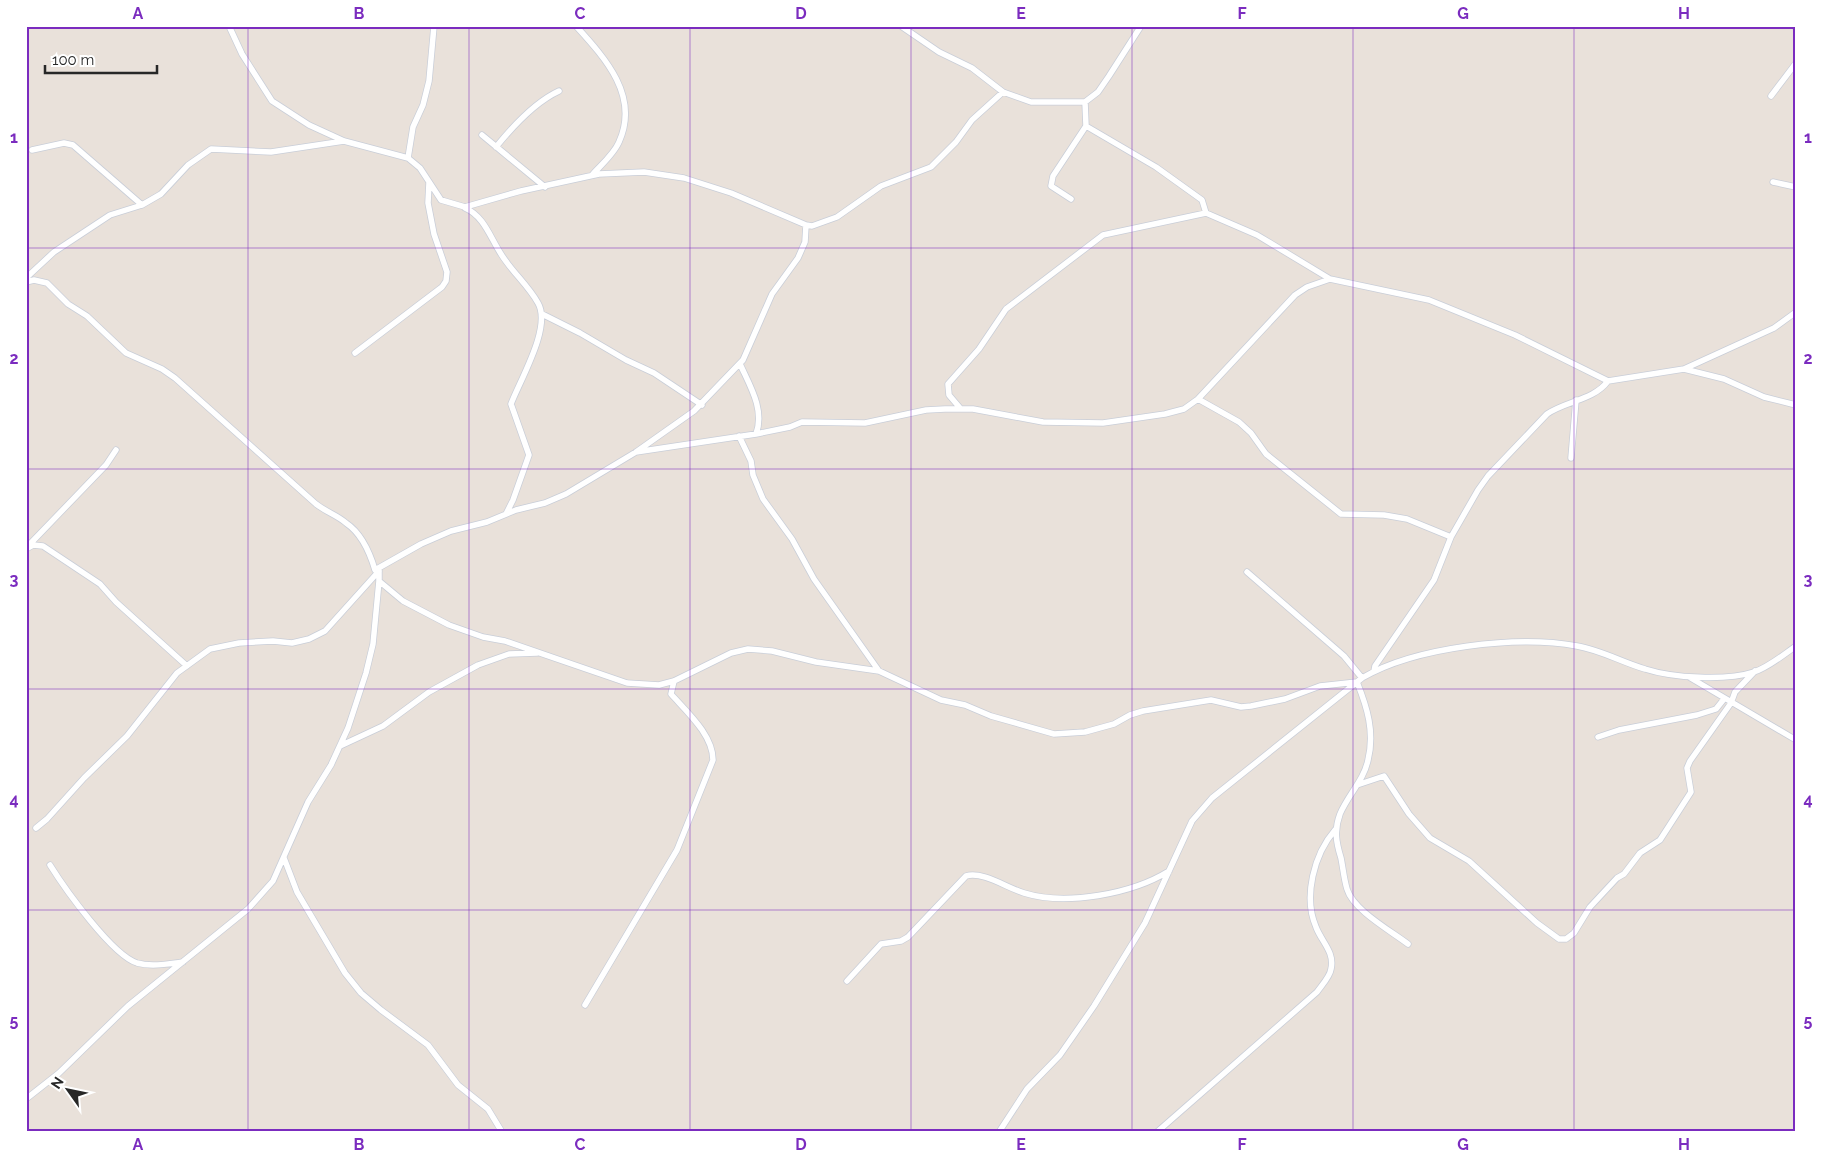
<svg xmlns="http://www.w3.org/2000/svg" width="1822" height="1158" viewBox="0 0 1822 1158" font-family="Raleway,sans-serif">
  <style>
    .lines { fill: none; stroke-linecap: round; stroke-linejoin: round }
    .minor-casing { stroke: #c9ced8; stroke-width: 7 }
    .minor { stroke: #fff; stroke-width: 5.5 }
    .grid { fill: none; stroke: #7b2cbf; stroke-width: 1; stroke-opacity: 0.55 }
    .neatline { fill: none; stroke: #7b2cbf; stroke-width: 2 }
    .grid-label { font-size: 16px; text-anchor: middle; font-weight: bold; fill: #7b2cbf }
  </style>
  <rect width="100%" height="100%" fill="#e9e1da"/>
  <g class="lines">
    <defs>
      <path id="minor" d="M 229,26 L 242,54 L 272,101 L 309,125 L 344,141 L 408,158 L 420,168 L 441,200 L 465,207 L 521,191 L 599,174 L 644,172 L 684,178 L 731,193 L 806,225 L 812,226 L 837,217 L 881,186 L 931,167 L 956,142 L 972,120 L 1003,92 L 1031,102 L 1085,102 L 1098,92 L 1109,76 L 1141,26
        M 576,26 C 605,58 640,96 619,142 C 614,154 601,165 592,175
        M 901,26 L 939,52 L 972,68 L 1003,92
        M 1794,26 L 1796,28
        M 1771,96 L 1796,63
        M 1085,102 L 1086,126 L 1156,167 L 1202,200 L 1206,213
        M 482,135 L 545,187
        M 496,147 C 513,126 535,102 559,91
        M 32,150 L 64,143 L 73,145 L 142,205
        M 408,158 L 413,127 L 423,105 L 429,81 L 434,26
        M 1773,182 L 1796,187
        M 1071,199 L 1051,186 L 1053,176 L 1086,126
        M 465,208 C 484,216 490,237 501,254 C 512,272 528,285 538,303 C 552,327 520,380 511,404 L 529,455 L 513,500 L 506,514
        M 26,278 L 54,252 L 110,215 L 142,205 L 161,194 L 188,165 L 211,149 L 271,152 L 344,141
        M 26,282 L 34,280 L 47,283 L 68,304 L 87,316 L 126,353 L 162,369 L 175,378 L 316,504 C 326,512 337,515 346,523 C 361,533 370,553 375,570 L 379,571 L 379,581 L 403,601 L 449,625 L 483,637 L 505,641 L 627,683 L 659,685 L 674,681 L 731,653 L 748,649 L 772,651 L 816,662 L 879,671 L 941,700 L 965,705 L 991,716 L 1054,734 L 1085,732 L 1114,724 L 1130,715 L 1143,711 L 1211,700 L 1241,707 L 1251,706 L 1285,699 L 1320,686 L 1357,682 C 1367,707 1375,732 1368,760 C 1364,780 1348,795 1340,814 C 1334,830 1336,842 1341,858 C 1343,868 1344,879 1347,889 C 1353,910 1391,931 1408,944
        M 542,314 L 580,333 L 626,360 L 654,373 L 702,405
        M 355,353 L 442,287 L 446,281 L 447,272 L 434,234 L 428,203 L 429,183
        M 740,364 C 750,386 765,410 756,434
        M 1684,369 L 1724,379 L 1764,397 L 1796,405
        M 1198,399 L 1239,422 L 1251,433 L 1266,454 L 1341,514 L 1384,515 L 1407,519 L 1451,537
        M 960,408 L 949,395 L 948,384 L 979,349 L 1006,309 L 1103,235 L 1206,213 L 1257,235 L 1330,279
        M 739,436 L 751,461 L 753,475 L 763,499 L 792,539 L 814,579 L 879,671
        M 636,452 L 756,434 L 790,427 L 802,422 L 865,423 L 926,410 L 945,409 L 973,409 L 1043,422 L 1103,423 L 1165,414 L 1184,409 L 1198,399 L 1295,295 L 1307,287 L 1330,279 L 1429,300 L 1515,335 L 1608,381 L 1684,369 L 1774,328 L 1796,312
        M 1571,458 L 1576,400
        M 28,546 L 106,465 L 116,450
        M 26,549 L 33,545 L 43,546 L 100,584 L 116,602 L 187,666
        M 375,570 L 421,544 L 451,531 L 487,522 L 516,510 L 545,503 L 566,494 L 636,452 L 694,411 L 743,360 L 772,294 L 798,258 L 805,242 L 806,225
        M 1247,572 L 1344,656 L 1362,678
        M 1374,671 L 1375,666 L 1434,580 L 1451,537 L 1478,490 L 1488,476 L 1547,414 C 1566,401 1594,400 1608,381
        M 1689,677 L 1796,740
        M 1598,737 L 1619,730 L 1697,715 L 1716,709 L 1724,699
        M 340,746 L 383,726 L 429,692 L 478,665 L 509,654 L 537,653
        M 1357,785 L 1384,776 L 1409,814 L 1430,838 L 1469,861 L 1537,923 L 1559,939 L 1566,939 L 1574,933 L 1590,907 L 1617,878 L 1624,874 L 1640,853 L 1660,840 L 1691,792 L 1687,768 L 1690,761 L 1731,703 L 1735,692 L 1755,671
        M 36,828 L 47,819 L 84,778 L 127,736 L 177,673 L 210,649 L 239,643 L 273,641 L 292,643 L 309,639 L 325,631 L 379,571
        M 284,858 L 297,892 L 345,973 L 361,993 L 381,1010 L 428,1045 L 458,1085 L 488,1109 L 502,1132
        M 50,865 C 65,889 112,955 137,963 C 151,967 168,964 183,962
        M 847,981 L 881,944 L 901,941 L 908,937 L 966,876 C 983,871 1007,888 1024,893 C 1066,906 1132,894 1169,871
        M 585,1005 L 677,850 L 713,760 C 713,735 687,712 671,694 L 674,681
        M 26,1099 L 59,1073 L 128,1006 L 248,909 L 273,881 L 308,802 L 331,765 L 348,728 L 366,673 L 373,644 L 379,581
        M 999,1132 L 1027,1089 L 1060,1055 L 1094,1006 L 1145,923 L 1192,821 L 1212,798 L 1362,678 C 1415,647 1517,635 1577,646 C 1601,650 1621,662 1645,669 C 1673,678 1726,681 1754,672 C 1769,667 1783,655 1796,646
        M 1157,1132 L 1317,992 C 1321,986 1330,977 1331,969 C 1335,952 1321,941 1316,927 C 1303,897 1314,854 1335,830"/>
    </defs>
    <use href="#minor" class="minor-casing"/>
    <use href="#minor" class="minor"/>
  </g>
  <path class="grid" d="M 248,26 L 248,1132M 469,26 L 469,1132M 690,26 L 690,1132M 911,26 L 911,1132M 1132,26 L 1132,1132M 1353,26 L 1353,1132M 1574,26 L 1574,1132M 26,248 L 1796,248M 26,469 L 1796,469M 26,689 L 1796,689M 26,910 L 1796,910"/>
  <rect width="1822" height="1158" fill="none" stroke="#ffffff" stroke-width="55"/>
  <g transform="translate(68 1090) rotate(303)" stroke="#ffffff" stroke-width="4" paint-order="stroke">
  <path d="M0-4L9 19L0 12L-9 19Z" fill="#272727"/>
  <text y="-8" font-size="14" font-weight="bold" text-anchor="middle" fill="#272727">N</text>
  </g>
  <path d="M45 65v8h112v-8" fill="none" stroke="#272727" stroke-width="2.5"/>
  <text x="52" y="65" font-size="15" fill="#272727" stroke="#ffffff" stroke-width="4" paint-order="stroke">100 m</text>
  <rect x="28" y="28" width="1766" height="1102" class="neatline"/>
  <g class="grid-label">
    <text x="138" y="19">A</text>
    <text x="359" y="19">B</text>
    <text x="580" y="19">C</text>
    <text x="801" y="19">D</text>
    <text x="1021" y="19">E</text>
    <text x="1242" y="19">F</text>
    <text x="1463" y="19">G</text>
    <text x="1684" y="19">H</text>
    <text x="14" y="143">1</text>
    <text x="1808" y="143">1</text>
    <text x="14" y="364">2</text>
    <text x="1808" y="364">2</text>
    <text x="14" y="585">3</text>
    <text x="1808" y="585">3</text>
    <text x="14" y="805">4</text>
    <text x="1808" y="805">4</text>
    <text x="14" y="1026">5</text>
    <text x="1808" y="1026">5</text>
    <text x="138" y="1150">A</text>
    <text x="359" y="1150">B</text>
    <text x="580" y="1150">C</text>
    <text x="801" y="1150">D</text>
    <text x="1021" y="1150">E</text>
    <text x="1242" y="1150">F</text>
    <text x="1463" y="1150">G</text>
    <text x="1684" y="1150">H</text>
  </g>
</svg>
